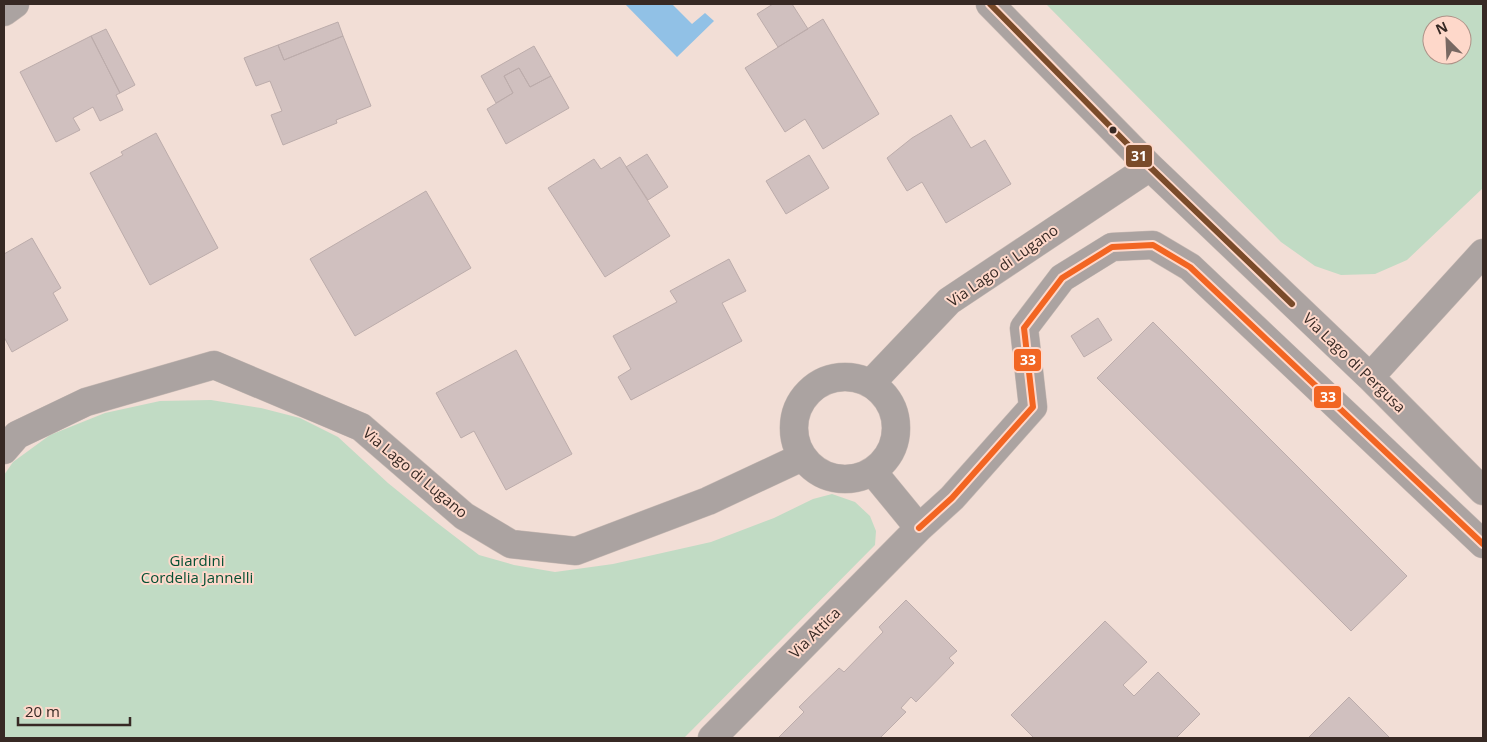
<svg xmlns="http://www.w3.org/2000/svg" width="1487" height="742" viewBox="0 0 1487 742" font-family="'Open Sans',sans-serif">
  <style>
    .green { fill: #c1dbc4; fill-rule: evenodd }
    .water { fill: #91c1e6 }
    .building { fill: #d0c0bf; stroke: #bcacab }
    .lines { fill: none; stroke-linecap: round; stroke-linejoin: round }
    .minor-casing { stroke: #cabbb5; stroke-width: 29 }
    .minor { stroke: #aba3a1; stroke-width: 28 }
    .bus-1-casing { stroke: #fed8ca; stroke-width: 10 }
    .bus-2-casing { stroke: #fed8ca; stroke-width: 10 }
    .bus-1 { stroke: #7a4b2a; stroke-width: 6 }
    .bus-2 { stroke: #f26522; stroke-width: 6 }
    .bus-dot { fill: #372924; stroke: #fed8ca; stroke-width: 2 }
    .labels { text-anchor: middle; stroke-width: 4; stroke-linejoin: round; paint-order: stroke }
    .street-label { font-size: 15px; fill: #372924; stroke: #fed8ca }
    .park-label { font-size: 15px; fill: #045033; stroke: #fed8ca }
    .line-badge { stroke: #fed8ca; stroke-width: 2 }
    .badge-label { font-size: 14px; text-anchor: middle; font-weight: bold; fill: #fff }
  </style>
  <rect width="100%" height="100%" fill="#f2ded6"/>
  <path class="green" d="M 1046,4 L 1483,4 L 1483,188 L 1407,260 L 1375,274 L 1341,275 L 1315,266 L 1281,242 ZM 1432,25 L 1462,25 L 1462,55 L 1432,55 Z
    M 211,400 L 261,408 L 300,418 L 338,437 L 388,483 L 436,522 L 479,555 L 514,565 L 555,572 L 613,564 L 711,542 L 774,518 L 813,499 L 832,494 L 855,502 L 870,516 L 876,531 L 875,545 L 684,738 L 4,738 L 4,475 L 13,462 L 50,435 L 105,413 L 160,401 Z"/>
  <path class="water" d="M 625,4 L 672,4 L 692,24 L 705,13 L 714,21 L 677,57 Z"/>
  <path class="building" d="M 773,4 L 792,4 L 808,29 L 778,47 L 757,14 Z
    M 823,19 L 879,114 L 823,149 L 805,119 L 785,132 L 745,68 Z
    M 338,22 L 343,36 L 284,60 L 278,45 Z
    M 106,29 L 135,85 L 120,93 L 91,36 Z
    M 91,36 L 120,93 L 116,95 L 123,110 L 100,121 L 93,107 L 73,118 L 80,130 L 56,142 L 20,72 Z
    M 343,36 L 371,106 L 336,120 L 337,123 L 283,145 L 271,115 L 282,111 L 270,81 L 256,86 L 244,58 L 278,45 L 284,60 Z
    M 534,46 L 551,76 L 530,87 L 519,68 L 504,76 L 513,93 L 496,103 L 481,76 Z
    M 519,68 L 530,87 L 551,76 L 569,108 L 506,144 L 487,109 L 513,93 L 504,76 Z
    M 951,115 L 971,148 L 985,140 L 1011,184 L 946,223 L 922,182 L 907,191 L 887,158 L 912,138 Z
    M 156,133 L 218,248 L 150,285 L 90,173 L 123,155 L 121,152 Z
    M 647,154 L 668,187 L 648,200 L 626,167 Z
    M 809,155 L 829,188 L 786,214 L 766,181 Z
    M 620,157 L 670,236 L 605,277 L 548,188 L 594,159 L 601,169 Z
    M 426,191 L 471,268 L 355,336 L 310,259 Z
    M 32,238 L 61,288 L 53,293 L 68,320 L 12,352 L 4,337 L 4,254 Z
    M 729,259 L 746,291 L 722,303 L 742,341 L 631,400 L 618,377 L 631,369 L 613,336 L 677,302 L 670,291 Z
    M 1098,318 L 1112,340 L 1084,357 L 1071,336 Z
    M 1153,322 L 1407,576 L 1351,631 L 1097,378 Z
    M 516,350 L 572,454 L 506,490 L 474,431 L 461,438 L 436,393 Z
    M 906,600 L 957,651 L 949,658 L 954,663 L 916,702 L 911,697 L 901,708 L 906,712 L 880,738 L 778,738 L 804,712 L 799,707 L 839,668 L 844,672 L 883,632 L 879,627 Z
    M 1105,621 L 1147,662 L 1123,685 L 1134,696 L 1158,672 L 1200,714 L 1176,738 L 1034,738 L 1011,715 Z
    M 1349,697 L 1390,738 L 1308,738 Z"/>
  <g class="lines">
    <defs>
      <path id="minor" d="M 990,4 L 1150,167 L 1370,377 L 1483,491
        M 4,12 L 15,4
        M 1370,377 L 1483,253
        M794 428a51 51 0 1 1 102 0a51 51 0 1 1-102 0Z
        M 871,383 L 949,301 L 1150,167
        M 4,450 L 17,435 L 86,402 L 214,365 L 361,427 L 464,516 L 511,544 L 576,551 L 708,501 L 802,457
        M 919,528 L 952,498 L 1033,407 L 1024,328 L 1062,278 L 1112,247 L 1153,245 L 1190,267 L 1483,544
        M 712,738 L 919,528 L 873,472"/>
    </defs>
    <use href="#minor" class="minor-casing"/>
    <use href="#minor" class="minor"/>
    <defs>
      <path id="bus-1" d="M 990,4 L 1150,167 L 1292,304"/>
      <path id="bus-2" d="M 919,528 L 952,498 L 1033,407 L 1024,328 L 1062,278 L 1112,247 L 1153,245 L 1190,267 L 1483,544"/>
    </defs>
    <use href="#bus-1" class="bus-1-casing"/>
    <use href="#bus-2" class="bus-2-casing"/>
    <use href="#bus-1" class="bus-1"/>
    <use href="#bus-2" class="bus-2"/>
  </g>
  <circle class="bus-dot" cx="1113" cy="130" r="4.5"/>
  <g class="labels">
    <g class="street-label">
      <text transform="translate(1003 266) rotate(-35)" y="5">Via Lago di Lugano</text>
      <text transform="translate(1354 363) rotate(44)" y="5">Via Lago di Pergusa</text>
      <text transform="translate(415 473) rotate(40)" y="5">Via Lago di Lugano</text>
      <text transform="translate(815 633) rotate(-45)" y="5">Via Attica</text>
    </g>
    <g class="park-label">
      <text x="197" y="566">Giardini<tspan x="197" dy="17">Cordelia Jannelli</tspan></text>
    </g>
  </g>
  <g class="line-badge">
    <rect x="1125" y="144" width="28" height="24" rx="5" fill="#7a4b2a"/>
    <rect x="1013" y="348" width="29" height="24" rx="5" fill="#f26522"/>
    <rect x="1313" y="385" width="29" height="24" rx="5" fill="#f26522"/>
  </g>
  <g class="badge-label">
    <text x="1139" y="161">31</text>
    <text x="1028" y="365">33</text>
    <text x="1328" y="402">33</text>
  </g>
  <rect width="1487" height="742" fill="none" stroke="#372924" stroke-width="10"/>
  <g transform="translate(1447 40) rotate(336)"><circle r="24" fill="#fed8ca" stroke="#ae9288"/>
  <path d="M0-4L9 19L0 12L-9 19Z" fill="#786862"/>
  <text y="-8" font-size="14" font-weight="bold" text-anchor="middle" fill="#372924">N</text>
  </g>
  <path d="M18 717v8h112v-8" fill="none" stroke="#372924" stroke-width="2.5"/>
  <text x="25" y="717" font-size="15" fill="#372924" stroke="#fed8ca" stroke-width="4" paint-order="stroke">20 m</text>
</svg>
